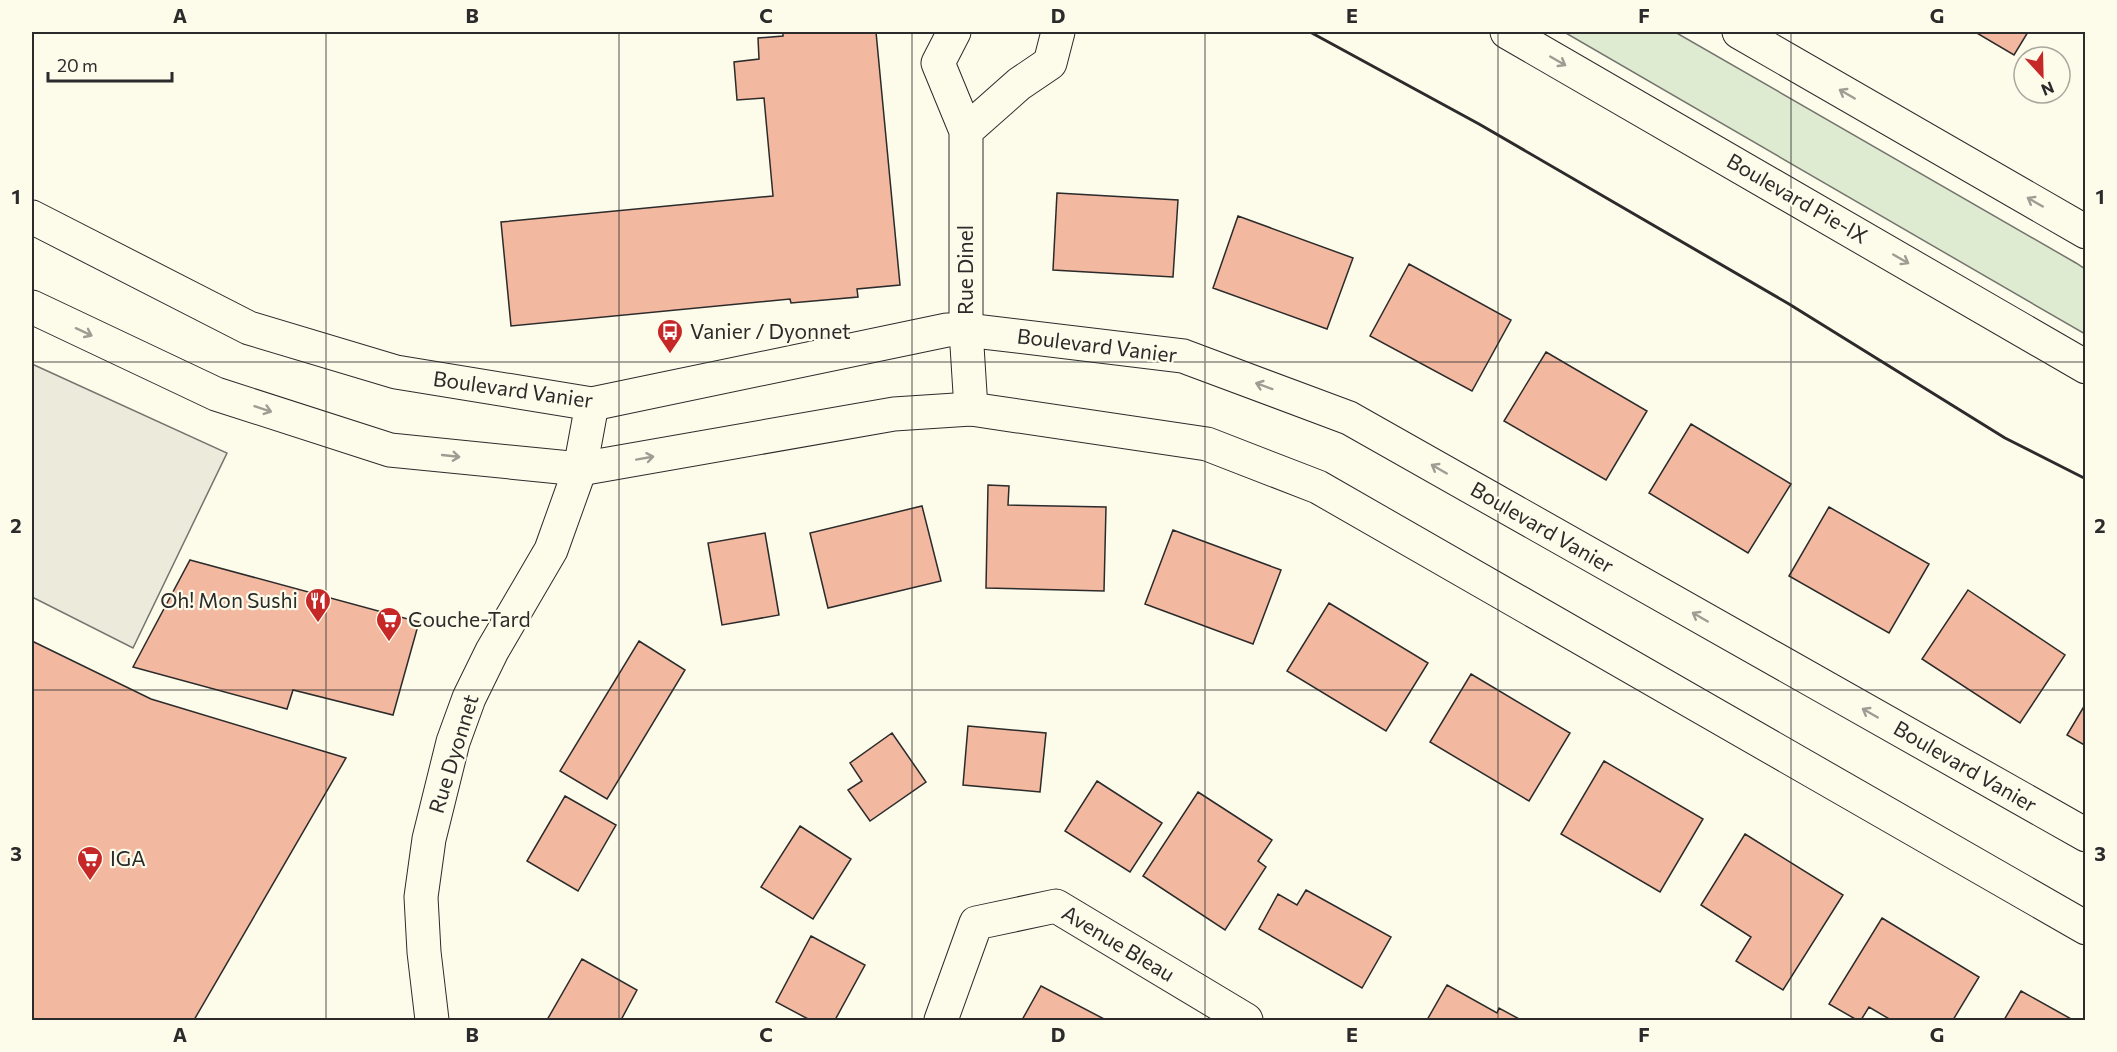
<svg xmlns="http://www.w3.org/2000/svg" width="2117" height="1052" viewBox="0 0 2117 1052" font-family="Commissioner,sans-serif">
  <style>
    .green { fill: #deebd1; stroke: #74746e; stroke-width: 1.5 }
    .parking { fill: #eceadb; stroke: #74746e; stroke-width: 1.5 }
    .building { fill: #f2b8a0; stroke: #2b2b2b; stroke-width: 1.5 }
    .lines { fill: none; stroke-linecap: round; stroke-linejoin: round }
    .street-casing { stroke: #2b2b2b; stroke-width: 35 }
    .secondary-casing { stroke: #2b2b2b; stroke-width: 35 }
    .highway-casing { stroke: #2b2b2b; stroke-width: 35 }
    .street { stroke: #fdfbea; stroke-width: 33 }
    .secondary { stroke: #fdfbea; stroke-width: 33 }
    .highway { stroke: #fdfbea; stroke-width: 33 }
    .wall { stroke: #2b2b2b; stroke-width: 3 }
    .oneway { stroke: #9e9d94 }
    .grid { fill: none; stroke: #2b2b2b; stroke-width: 1.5; stroke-opacity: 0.55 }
    .labels { text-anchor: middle; stroke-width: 4.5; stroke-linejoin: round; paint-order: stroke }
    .street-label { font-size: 21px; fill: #2b2b2b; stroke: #fdfbea }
    .poi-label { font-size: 21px; fill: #2b2b2b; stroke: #fdfbea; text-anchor: start }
    .neatline { fill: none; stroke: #2b2b2b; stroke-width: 2 }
    .grid-label { font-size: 20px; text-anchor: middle; font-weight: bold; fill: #2b2b2b }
  </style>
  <rect width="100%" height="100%" fill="#fdfbea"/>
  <path class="green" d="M 1564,32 L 1675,32 L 2076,263 L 2085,269 L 2085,334 Z"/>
  <path class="parking" d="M 32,364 L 227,453 L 133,648 L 32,597 Z"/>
  <path class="building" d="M 783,32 L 876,32 L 900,285 L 857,289 L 858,297 L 791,303 L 790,299 L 511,326 L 501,222 L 773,196 L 764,98 L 737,100 L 734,62 L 759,59 L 758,38 L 783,36 Z
    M 1975,32 L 2028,32 L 2014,55 Z
    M 1057,193 L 1178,200 L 1173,277 L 1053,270 Z
    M 1238,216 L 1353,258 L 1327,329 L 1213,288 Z
    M 1409,264 L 1511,320 L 1472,391 L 1370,336 Z
    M 1546,352 L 1647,411 L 1606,480 L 1504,421 Z
    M 1691,424 L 1791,484 L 1748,553 L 1649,493 Z
    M 988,485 L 1009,486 L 1008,505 L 1106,507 L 1104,591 L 986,588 Z
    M 922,506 L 941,581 L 828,608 L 810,533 Z
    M 1829,507 L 1929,564 L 1889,633 L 1789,576 Z
    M 1173,530 L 1281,570 L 1253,644 L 1145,604 Z
    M 765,533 L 779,615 L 722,625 L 708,543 Z
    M 190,560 L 419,622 L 393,715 L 293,690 L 287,709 L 133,667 Z
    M 1968,590 L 2065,655 L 2020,723 L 1922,659 Z
    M 1329,603 L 1428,663 L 1386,731 L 1287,671 Z
    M 32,641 L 151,699 L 346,758 L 194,1020 L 32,1020 Z
    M 639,641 L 685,670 L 607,799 L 560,771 Z
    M 1471,674 L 1570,733 L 1529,801 L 1430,742 Z
    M 2086,703 L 2086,746 L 2067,735 Z
    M 968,726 L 1046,733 L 1040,792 L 963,785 Z
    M 892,733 L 926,782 L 870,821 L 848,790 L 862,781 L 850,763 Z
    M 1604,761 L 1703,819 L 1660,892 L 1561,834 Z
    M 1097,781 L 1162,823 L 1130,872 L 1065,831 Z
    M 1198,792 L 1272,840 L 1258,861 L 1266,867 L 1225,930 L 1143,876 Z
    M 565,796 L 616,825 L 578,891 L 527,861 Z
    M 800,826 L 851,859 L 813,919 L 761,887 Z
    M 1745,834 L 1843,895 L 1783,990 L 1736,961 L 1751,937 L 1701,905 Z
    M 1306,890 L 1391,937 L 1362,988 L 1259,929 L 1278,894 L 1297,905 Z
    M 1882,918 L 1979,977 L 1953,1020 L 1891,1020 L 1869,1007 L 1861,1020 L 1857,1020 L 1829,1004 Z
    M 811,936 L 865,965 L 835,1020 L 810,1020 L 776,1002 Z
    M 582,959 L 637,990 L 621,1020 L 547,1020 Z
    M 1447,985 L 1497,1013 L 1499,1008 L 1521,1020 L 1427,1020 Z
    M 1041,986 L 1106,1020 L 1022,1020 Z
    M 2021,991 L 2073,1020 L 2004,1020 Z"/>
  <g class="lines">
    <defs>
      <path id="street" d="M 954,32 L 938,63 L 966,131 L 966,330 L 971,409
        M 966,131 L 1019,84 L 1050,63 L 1058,32
        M 432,1020 L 424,952 L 421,897 L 429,839 L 453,742 L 469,698 L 492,651 L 551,550 L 580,469 L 592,404
        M 941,1020 L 976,923 L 1056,906 L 1246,1020"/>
      <path id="secondary" d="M 32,217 L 249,328 L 396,372 L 592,404 L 947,330 L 966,330 L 1183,356 L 1349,418 L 2086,835
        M 32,307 L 216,394 L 390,450 L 580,469 L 894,414 L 971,409 L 1207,444 L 1318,487 L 2086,928"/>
      <path id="highway" d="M 1507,32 L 2086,367
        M 1739,32 L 2086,232"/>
    </defs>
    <use href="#street" class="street-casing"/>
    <use href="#secondary" class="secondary-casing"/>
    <use href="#highway" class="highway-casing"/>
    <use href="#street" class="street"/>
    <use href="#secondary" class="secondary"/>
    <use href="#highway" class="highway"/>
    <path class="wall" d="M 1310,32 L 1479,124 L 1789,304 L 2005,438 L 2086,479"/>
  </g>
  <defs><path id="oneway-shaft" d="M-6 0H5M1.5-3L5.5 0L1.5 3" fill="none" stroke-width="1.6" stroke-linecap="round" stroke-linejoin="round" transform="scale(1.5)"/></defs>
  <g class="oneway">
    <use href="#oneway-shaft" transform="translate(1558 61) rotate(30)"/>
    <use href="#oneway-shaft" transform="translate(1847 94) rotate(-150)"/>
    <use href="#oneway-shaft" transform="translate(2035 202) rotate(-150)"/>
    <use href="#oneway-shaft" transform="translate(1901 259) rotate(30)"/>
    <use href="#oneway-shaft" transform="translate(84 332) rotate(25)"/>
    <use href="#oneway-shaft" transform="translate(1264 386) rotate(-160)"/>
    <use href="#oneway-shaft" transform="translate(263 409) rotate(18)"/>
    <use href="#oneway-shaft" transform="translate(451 456) rotate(6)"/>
    <use href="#oneway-shaft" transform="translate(645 458) rotate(-10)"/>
    <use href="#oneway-shaft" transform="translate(1439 469) rotate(-150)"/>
    <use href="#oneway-shaft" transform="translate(1700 617) rotate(-150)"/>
    <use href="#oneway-shaft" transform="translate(1870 713) rotate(-150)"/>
  </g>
  <path class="grid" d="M 326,32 L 326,1020M 619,32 L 619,1020M 912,32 L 912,1020M 1205,32 L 1205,1020M 1498,32 L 1498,1020M 1791,32 L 1791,1020M 32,362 L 2086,362M 32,690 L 2086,690"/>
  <defs>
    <symbol id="bus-pin" viewBox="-11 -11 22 30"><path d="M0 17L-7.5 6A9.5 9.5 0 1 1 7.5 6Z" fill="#c62828" stroke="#fdfbea"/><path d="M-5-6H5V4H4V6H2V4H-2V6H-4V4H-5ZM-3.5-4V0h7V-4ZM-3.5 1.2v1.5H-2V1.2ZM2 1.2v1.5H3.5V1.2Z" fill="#fff"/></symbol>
    <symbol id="restaurant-pin" viewBox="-11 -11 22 30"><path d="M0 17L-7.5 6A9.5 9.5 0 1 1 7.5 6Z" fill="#c62828" stroke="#fdfbea"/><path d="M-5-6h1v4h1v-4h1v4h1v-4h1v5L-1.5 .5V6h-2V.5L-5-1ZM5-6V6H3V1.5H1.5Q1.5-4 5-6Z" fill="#fff"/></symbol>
    <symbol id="supermarket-pin" viewBox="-11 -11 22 30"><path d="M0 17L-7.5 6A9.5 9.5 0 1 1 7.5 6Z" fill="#c62828" stroke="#fdfbea"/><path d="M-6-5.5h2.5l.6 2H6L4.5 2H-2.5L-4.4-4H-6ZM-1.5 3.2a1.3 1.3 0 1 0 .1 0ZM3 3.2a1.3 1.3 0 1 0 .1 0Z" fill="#fff"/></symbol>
  </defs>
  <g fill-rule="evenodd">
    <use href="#bus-pin" x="655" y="317" width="30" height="40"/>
    <use href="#restaurant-pin" x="303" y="586" width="30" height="40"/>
    <use href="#supermarket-pin" x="374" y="605" width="30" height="40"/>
    <use href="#supermarket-pin" x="75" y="844" width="30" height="40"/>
  </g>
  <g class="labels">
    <g class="street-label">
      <text transform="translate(1797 199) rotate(30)" y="7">Boulevard Pie-IX</text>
      <text transform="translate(966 270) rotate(-90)" y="7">Rue Dinel</text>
      <text transform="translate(1097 346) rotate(7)" y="7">Boulevard Vanier</text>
      <text transform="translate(513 390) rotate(8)" y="7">Boulevard Vanier</text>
      <text transform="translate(1542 528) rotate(30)" y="7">Boulevard Vanier</text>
      <text transform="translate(454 754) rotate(-73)" y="7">Rue Dyonnet</text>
      <text transform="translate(1965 767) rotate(30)" y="7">Boulevard Vanier</text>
      <text transform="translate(1118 944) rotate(31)" y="7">Avenue Bleau</text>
    </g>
    <g class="poi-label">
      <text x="690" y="339">Vanier / Dyonnet</text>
      <text x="298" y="608" text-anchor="end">Oh! Mon Sushi</text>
      <text x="408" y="627">Couche-Tard</text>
      <text x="110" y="866">IGA</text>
    </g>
  </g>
  <rect width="2117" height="1052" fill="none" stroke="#fdfbea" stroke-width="66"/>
  <g transform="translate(2042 75) rotate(158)"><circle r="28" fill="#fdfbea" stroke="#a9a89e" stroke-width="1.5"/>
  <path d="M0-4.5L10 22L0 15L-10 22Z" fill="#c62828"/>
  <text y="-9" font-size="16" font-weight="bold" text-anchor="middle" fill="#2b2b2b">N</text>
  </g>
  <path d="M48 72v9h124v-9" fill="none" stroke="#2b2b2b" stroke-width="3"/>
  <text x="57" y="72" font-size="18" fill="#2b2b2b" stroke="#fdfbea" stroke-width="4.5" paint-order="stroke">20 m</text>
  <rect x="33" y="33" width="2051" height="986" class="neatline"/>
  <g class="grid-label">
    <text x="180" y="23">A</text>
    <text x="472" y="23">B</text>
    <text x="766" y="23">C</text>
    <text x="1058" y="23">D</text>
    <text x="1352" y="23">E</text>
    <text x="1644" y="23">F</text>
    <text x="1937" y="23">G</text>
    <text x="16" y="204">1</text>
    <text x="2100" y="204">1</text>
    <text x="16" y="533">2</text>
    <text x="2100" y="533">2</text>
    <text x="16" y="861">3</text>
    <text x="2100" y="861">3</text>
    <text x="180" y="1042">A</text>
    <text x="472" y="1042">B</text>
    <text x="766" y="1042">C</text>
    <text x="1058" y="1042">D</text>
    <text x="1352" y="1042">E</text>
    <text x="1644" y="1042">F</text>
    <text x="1937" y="1042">G</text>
  </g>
</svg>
